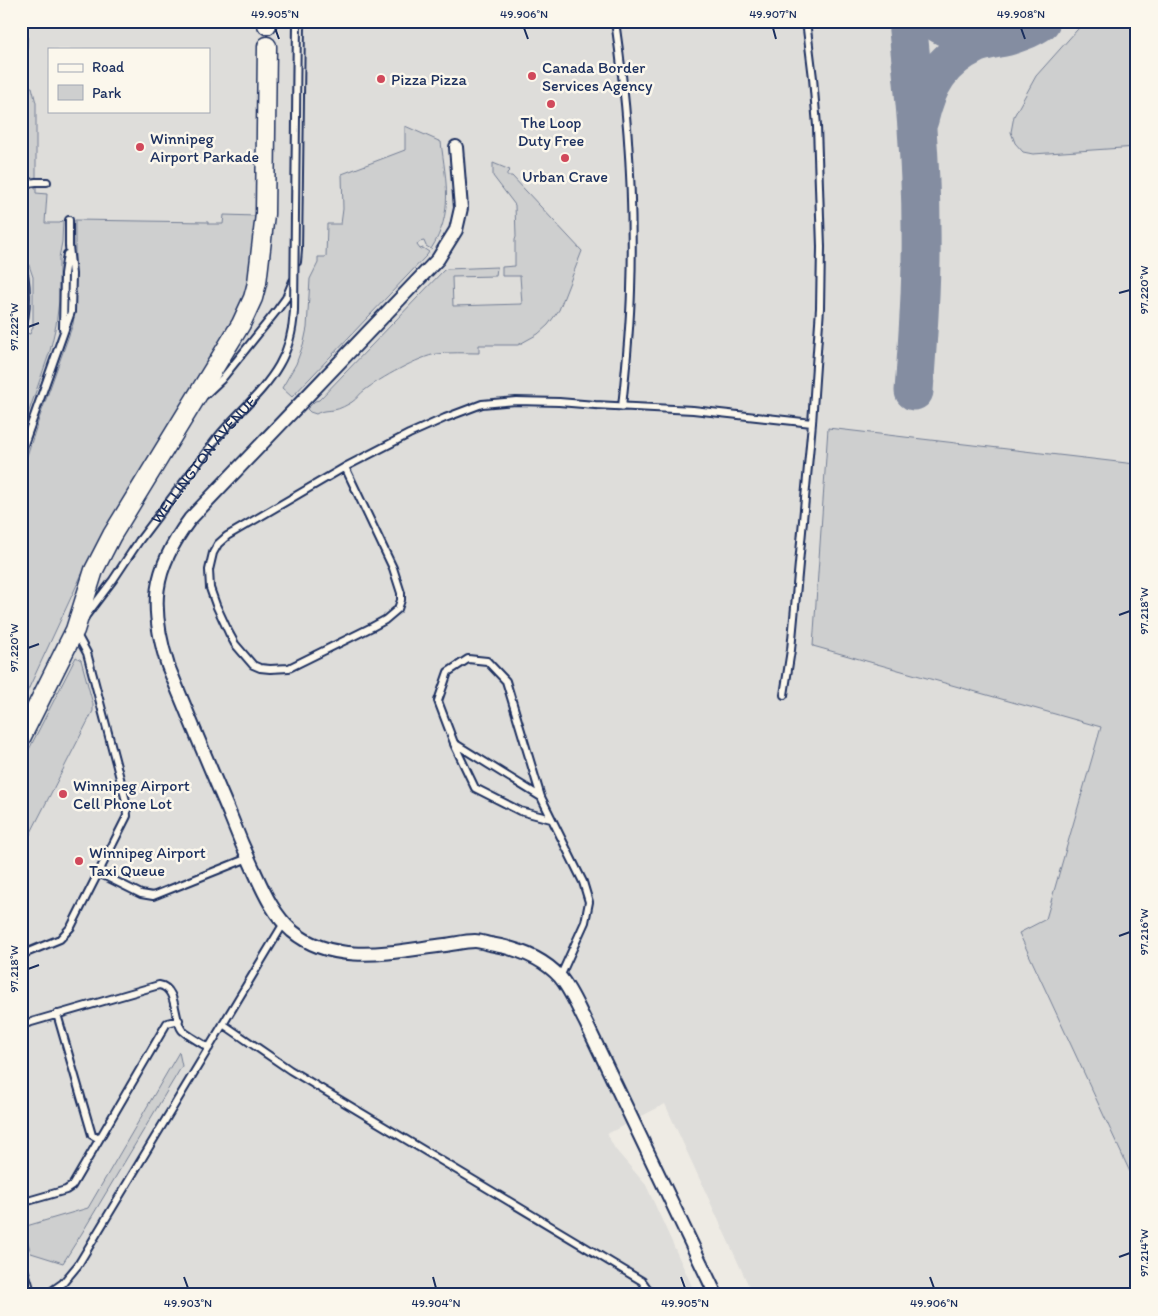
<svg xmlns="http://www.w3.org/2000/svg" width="1158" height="1316" viewBox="0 0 1158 1316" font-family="Itim,sans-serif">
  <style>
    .built { fill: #deddda; fill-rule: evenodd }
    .green { fill: #cecfcf; stroke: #747f96 }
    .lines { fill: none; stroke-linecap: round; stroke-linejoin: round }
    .taxiway { stroke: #848da1; stroke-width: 39 }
    .lane-casing { stroke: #1b2f5e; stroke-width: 10 }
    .street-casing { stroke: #1b2f5e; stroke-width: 16 }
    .secondary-casing { stroke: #1b2f5e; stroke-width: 21 }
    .lane { stroke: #fbf7ec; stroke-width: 6 }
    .street { stroke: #fbf7ec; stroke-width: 12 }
    .secondary { stroke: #fbf7ec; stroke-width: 18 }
    .lane-bridge-casing { stroke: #1b2f5e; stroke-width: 10; stroke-linecap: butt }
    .lane-bridge { stroke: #fbf7ec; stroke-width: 6 }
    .ticks { fill: none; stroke: #1b2f5e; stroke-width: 2 }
    .poi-dot { fill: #d1495b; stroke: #fbf7ec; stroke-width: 2 }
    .labels { text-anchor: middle; stroke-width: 5; stroke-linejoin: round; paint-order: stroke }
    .poi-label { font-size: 16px; fill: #1b2f5e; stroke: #fbf7ec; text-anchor: start }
    .street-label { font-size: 16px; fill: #1b2f5e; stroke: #fbf7ec }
    .neatline { fill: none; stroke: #1b2f5e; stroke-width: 2 }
    .ticks-label { font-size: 12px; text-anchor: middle; fill: #1b2f5e }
  </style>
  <rect width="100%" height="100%" fill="#eeebe4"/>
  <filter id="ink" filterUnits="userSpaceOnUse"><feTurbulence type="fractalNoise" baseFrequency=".02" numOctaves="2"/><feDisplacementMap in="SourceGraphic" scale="10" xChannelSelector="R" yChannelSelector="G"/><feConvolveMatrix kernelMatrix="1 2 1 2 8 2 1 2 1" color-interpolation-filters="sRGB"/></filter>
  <g filter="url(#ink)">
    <path class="built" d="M 21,21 L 1137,21 L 1137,1295 L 753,1295 L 665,1104 L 607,1134 L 615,1149 L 646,1185 L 696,1295 L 21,1295 ZM 49,49 L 209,49 L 209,111 L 49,111 Z"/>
    <path class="green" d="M 1085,21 L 1137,21 L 1137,147 L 1033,154 L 1023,152 L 1015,143 L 1011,132 L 1014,116 L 1036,76 Z
      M 27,87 L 32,87 L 36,103 L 36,193 L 47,194 L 45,223 L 60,223 L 63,220 L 62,242 L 59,258 L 59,301 L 56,325 L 50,351 L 21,434 L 21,345 L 26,333 L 30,334 L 33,327 L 33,277 L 21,242 L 21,116 L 25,106 Z
      M 405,126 L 441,142 C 446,182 454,213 431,249 L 426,246 L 424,241 L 419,242 L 417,245 L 420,249 L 423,248 L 429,252 L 427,255 L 292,397 L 282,388 L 296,364 L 304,342 L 307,328 L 310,279 L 318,263 L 318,257 L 326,257 L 327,224 L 341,224 L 343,209 L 342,174 L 405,150 Z
      M 493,163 L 510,170 L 507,173 L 507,176 L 512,176 L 582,251 L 559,310 L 548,325 L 538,334 L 518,345 L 479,345 L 479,353 C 465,353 450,352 437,354 C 420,356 379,379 365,390 C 360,393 357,399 352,402 C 347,405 340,409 334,410 C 327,411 323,410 316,414 L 310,412 L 307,409 L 315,401 L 319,400 L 444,270 L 447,269 L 497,267 L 496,276 L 452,277 L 453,306 L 522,304 L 520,276 L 502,276 L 502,267 L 515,266 L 515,240 L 516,237 L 515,205 L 493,176 Z
      M 224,215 L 256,216 L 254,257 L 250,286 L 238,317 L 112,519 L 81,576 L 21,705 L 21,474 L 39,419 L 73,324 L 75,311 L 75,220 L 208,222 L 208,224 L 223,224 Z
      M 828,428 L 1135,464 L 1137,444 L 1137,1187 L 1019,933 L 1046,919 L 1101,727 L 813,646 Z
      M 76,657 L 81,660 L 93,704 L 93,711 L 21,852 L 21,765 Z
      M 179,1052 L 182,1066 L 82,1233 L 63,1263 L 31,1253 L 23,1227 L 88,1208 Z"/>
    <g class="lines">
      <path class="taxiway" d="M 907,21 C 914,89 921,158 921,227 C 922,281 918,336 914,391
        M 936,21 C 951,32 968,36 987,38 C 990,38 995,39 998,38 C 1010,37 1032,28 1041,21
        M 919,120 C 927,85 941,60 975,44 C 982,41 990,40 998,38"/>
      <defs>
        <path id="lane" d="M 615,21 C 628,110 634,200 631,290 C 630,329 626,368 622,407
          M 21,93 L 23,21
          M 21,184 L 36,182 L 47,182
          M 21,261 C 27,279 28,313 21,330
          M 297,262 L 298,250 L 301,21
          M 63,329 L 64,274 L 67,254
          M 205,395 L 222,379 L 278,309 L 286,298 L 293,281
          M 21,453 L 71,312 L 72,274 L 69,246 L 69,220
          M 345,467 L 393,568 L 401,593 L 401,600 L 398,609 L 385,620 L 372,627 L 289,668 L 270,669 L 260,668 L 253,665 L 235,644 L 229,633 L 216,605 L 210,588 L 209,570 L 213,553 L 218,544 L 227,536 L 345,467 L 409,434 L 445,418 L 482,404 L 516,401 L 559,402 L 595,405 L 693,410 L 812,423
          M 85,617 L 113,580 L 139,541
          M 784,695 L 791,650 L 812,423 L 820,308 L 821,247 L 817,126 L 813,78 L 806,21
          M 454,744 L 475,788 L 520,811 L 551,819
          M 541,797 L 454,743 L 438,701 L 448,672 L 468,659 L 487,661 L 506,681 L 541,797 L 583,882 L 589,902 L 585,922 L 560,977
          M 99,873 L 141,894 L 153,896 L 248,858
          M 21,955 L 60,939 L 71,927 L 127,816 L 126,801 L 87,653 L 76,633
          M 57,1014 L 92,1135 L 99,1139
          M 223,1024 L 290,1070 L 642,1281 L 652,1295
          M 21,1025 L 159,985 C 178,988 173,1018 182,1030 C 185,1034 203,1044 209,1048
          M 21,1203 L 66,1190 L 72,1186 L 167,1023 L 179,1020
          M 21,1259 L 32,1295
          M 46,1295 L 63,1283 L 78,1265 L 284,923"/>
        <path id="street" d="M 456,147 L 461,208 L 456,230 L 438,259 L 190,519 C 152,570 149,606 168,666 C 188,715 208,763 229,812 C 237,833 246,854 256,875 C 265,895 275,916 292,931 C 335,967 395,951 445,945 C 454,944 465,941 475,941 C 480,941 485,943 490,944 C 515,948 542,957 560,977 C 571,990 578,1008 586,1023 L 716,1295"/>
        <path id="secondary" d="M 267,25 L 267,21
          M 21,738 L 75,630 L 94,570 L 112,535 L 241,324 L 253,298 L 257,283 L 265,214 L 267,46"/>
      </defs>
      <use href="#lane" class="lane-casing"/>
      <use href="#street" class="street-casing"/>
      <use href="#secondary" class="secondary-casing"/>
      <use href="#lane" class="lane"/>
      <use href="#street" class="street"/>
      <use href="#secondary" class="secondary"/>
      <defs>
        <g id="lane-bridge">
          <path id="s1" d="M 139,541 C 165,507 191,472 217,438 C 237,413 263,393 279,365 C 289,348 293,330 294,311 L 297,21"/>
        </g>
      </defs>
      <use href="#lane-bridge" class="lane-bridge-casing"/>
      <use href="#lane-bridge" class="lane-bridge"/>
    </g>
  </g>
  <path class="ticks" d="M 275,28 L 279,39M 524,28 L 528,39M 773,28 L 776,39M 1021,28 L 1025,39M 1119,293 L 1130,290M 28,327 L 39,323M 1119,615 L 1130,611M 28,648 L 39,644M 1119,936 L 1130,932M 28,969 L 39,965M 1119,1257 L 1130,1253M 184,1277 L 188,1288M 433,1277 L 436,1288M 681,1277 L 685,1288M 930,1277 L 934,1288"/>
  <g class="poi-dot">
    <circle cx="532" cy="76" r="5"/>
    <circle cx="381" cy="79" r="5"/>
    <circle cx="551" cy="104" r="5"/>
    <circle cx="140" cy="147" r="5"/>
    <circle cx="565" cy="158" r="5"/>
    <circle cx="63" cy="794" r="5"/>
    <circle cx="79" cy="861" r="5"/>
  </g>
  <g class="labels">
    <g class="poi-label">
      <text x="542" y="73">Canada Border<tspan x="542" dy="18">Services Agency</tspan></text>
      <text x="391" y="85">Pizza Pizza</text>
      <text x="551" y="128" text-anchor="middle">The Loop<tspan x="551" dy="18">Duty Free</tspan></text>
      <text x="150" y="144">Winnipeg<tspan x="150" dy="18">Airport Parkade</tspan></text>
      <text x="565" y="182" text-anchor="middle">Urban Crave</text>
      <text x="73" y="791">Winnipeg Airport<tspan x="73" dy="18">Cell Phone Lot</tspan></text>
      <text x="89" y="858">Winnipeg Airport<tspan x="89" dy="18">Taxi Queue</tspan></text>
    </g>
    <g class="street-label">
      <text dy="6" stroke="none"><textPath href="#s1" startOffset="104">WELLINGTON AVENUE</textPath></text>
    </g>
  </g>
  <rect width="1158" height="1316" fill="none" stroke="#fbf7ec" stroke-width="55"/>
  <rect x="48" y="48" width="162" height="65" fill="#fbf7ec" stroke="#a1a7b3"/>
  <rect x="58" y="64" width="25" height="8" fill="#fbf7ec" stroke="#a1a7b3"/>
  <text x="92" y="72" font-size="15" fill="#1b2f5e">Road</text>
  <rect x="58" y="85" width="25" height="15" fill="#cecfcf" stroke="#a1a7b3"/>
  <text x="92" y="98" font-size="15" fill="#1b2f5e">Park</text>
  <rect x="28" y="28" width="1102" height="1260" class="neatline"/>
  <g class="ticks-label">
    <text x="275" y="18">49.905°N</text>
    <text x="524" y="18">49.906°N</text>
    <text x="773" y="18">49.907°N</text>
    <text x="1021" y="18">49.908°N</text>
    <text transform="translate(1144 290) rotate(-90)" y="4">97.220°W</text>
    <text transform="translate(14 327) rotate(-90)" y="4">97.222°W</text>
    <text transform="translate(1144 611) rotate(-90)" y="4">97.218°W</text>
    <text transform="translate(14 648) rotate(-90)" y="4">97.220°W</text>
    <text transform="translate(1144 932) rotate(-90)" y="4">97.216°W</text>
    <text transform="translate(14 969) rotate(-90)" y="4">97.218°W</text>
    <text transform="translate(1144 1253) rotate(-90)" y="4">97.214°W</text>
    <text x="188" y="1307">49.903°N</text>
    <text x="436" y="1307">49.904°N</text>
    <text x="685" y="1307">49.905°N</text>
    <text x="934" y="1307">49.906°N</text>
  </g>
</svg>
